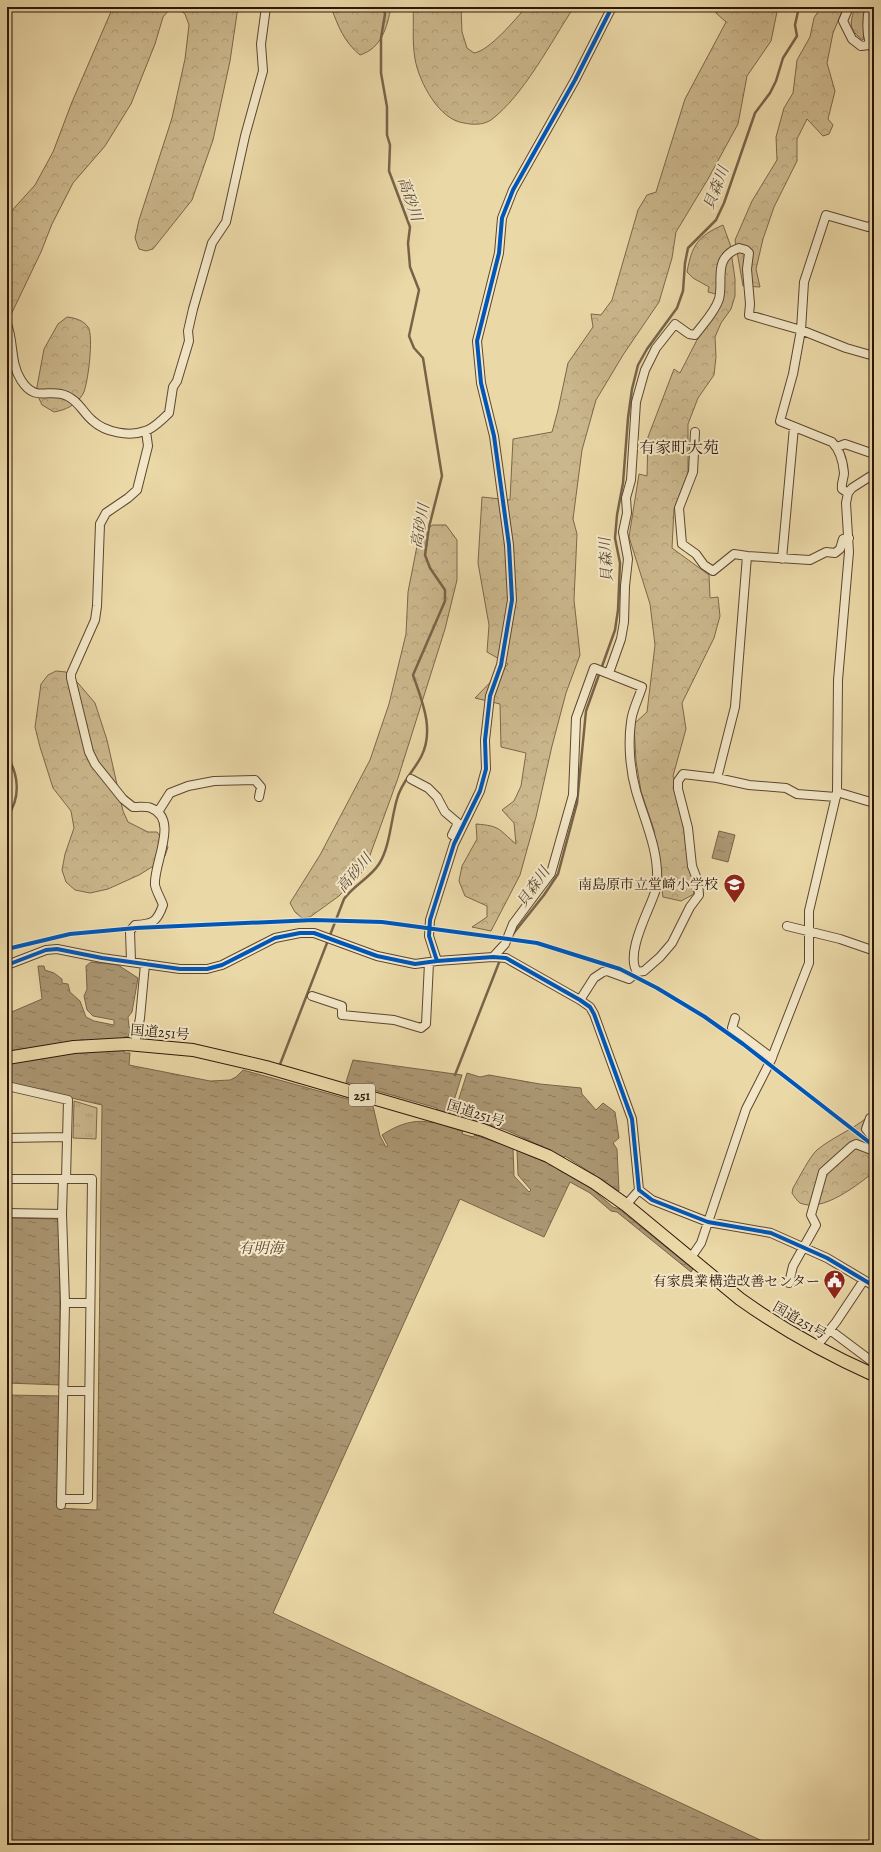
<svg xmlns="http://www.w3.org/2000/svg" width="881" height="1852" viewBox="0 0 881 1852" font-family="Alegreya,'Noto Serif JP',serif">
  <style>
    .grass { fill: url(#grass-tufts); stroke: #7c664b }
    .forest { fill: url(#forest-crowns); stroke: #7c664b }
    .water { fill: url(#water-ripples); stroke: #786348 }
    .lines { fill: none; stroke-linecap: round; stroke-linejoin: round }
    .stream { stroke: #786348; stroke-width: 2.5 }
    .minor-casing { stroke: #5c4631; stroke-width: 10 }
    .highway-casing { stroke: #2d160a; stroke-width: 14 }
    .minor { stroke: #f2e6c6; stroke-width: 8 }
    .highway { stroke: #ebd8a7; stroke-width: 12 }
    .cycleway-casing { stroke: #f2e6c6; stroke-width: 6 }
    .cycleway { stroke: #0057b8; stroke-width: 4 }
    .labels { text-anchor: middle; stroke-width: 4; stroke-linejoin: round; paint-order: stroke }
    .shield { fill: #f2e6c6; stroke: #685442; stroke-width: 1 }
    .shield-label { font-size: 13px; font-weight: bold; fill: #2d160a }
    .poi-label { font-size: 14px; fill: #2d160a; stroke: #f2e6c6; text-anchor: end }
    .street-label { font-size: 14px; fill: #2d160a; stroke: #f2e6c6 }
    .water-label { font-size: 15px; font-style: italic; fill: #5f4934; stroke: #f2e6c6 }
    .quarter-label { font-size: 16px; fill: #2d160a; stroke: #f2e6c6 }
  </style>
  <defs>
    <pattern id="grass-tufts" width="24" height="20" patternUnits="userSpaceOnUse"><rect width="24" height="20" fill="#cbb78c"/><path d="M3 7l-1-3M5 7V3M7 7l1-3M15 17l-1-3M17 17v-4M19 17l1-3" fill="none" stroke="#af9d77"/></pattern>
    <pattern id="forest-crowns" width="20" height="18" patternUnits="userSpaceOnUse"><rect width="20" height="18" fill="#cbb78c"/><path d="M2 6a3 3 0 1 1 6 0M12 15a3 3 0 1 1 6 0" fill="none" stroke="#af9d77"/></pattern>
    <pattern id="water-ripples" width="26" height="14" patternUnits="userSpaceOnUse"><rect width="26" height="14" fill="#aa9672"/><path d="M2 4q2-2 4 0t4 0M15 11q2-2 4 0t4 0" fill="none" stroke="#8b795c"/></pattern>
  </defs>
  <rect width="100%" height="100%" fill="#ebd8a7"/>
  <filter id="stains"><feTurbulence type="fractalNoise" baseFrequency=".005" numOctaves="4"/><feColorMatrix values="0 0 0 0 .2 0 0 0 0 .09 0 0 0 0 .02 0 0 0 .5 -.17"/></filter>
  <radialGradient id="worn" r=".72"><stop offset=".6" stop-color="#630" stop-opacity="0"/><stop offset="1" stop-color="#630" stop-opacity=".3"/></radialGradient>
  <path class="grass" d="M 74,1101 L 97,1108 L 96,1139 L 73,1138 Z"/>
  <path class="forest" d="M 113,7 L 238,7 L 230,61 L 213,140 L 192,200 L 153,249 L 146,251 L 139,249 L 135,238 L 139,220 L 172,118 L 185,59 L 189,25 L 185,14 L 179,9 L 170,9 L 163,17 L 155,44 L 131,104 L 105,146 L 73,183 L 52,224 L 41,252 L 7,323 L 7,216 L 35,185 L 53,152 L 72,102 Z
    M 331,7 L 391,7 C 387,27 382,48 360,55 C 344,42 338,26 331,7 Z
    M 413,7 L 461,7 L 462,32 L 467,48 L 474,53 C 489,51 515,20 526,7 L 574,7 C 551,42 524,95 491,120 C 483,125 473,125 464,123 C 439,120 419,82 415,59 C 412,42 414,24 413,7 Z
    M 715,7 L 778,7 L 771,41 L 747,76 L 738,124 L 708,179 L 676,232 L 672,258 L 659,302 L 623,355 L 596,400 L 582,450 L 573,519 L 577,534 L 574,600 L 580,655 L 566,693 L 552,746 L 536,817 L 520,875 L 491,931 L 472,927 L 487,917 L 487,906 L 465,896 L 459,881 L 462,866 L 477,839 L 476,824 C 501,826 498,829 516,844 L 514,823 L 502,810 L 514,801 L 521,786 L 526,753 L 501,747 L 500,704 L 475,698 L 508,664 L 487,652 L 489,625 L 478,563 L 482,497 L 510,500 L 513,439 L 552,432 L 558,410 L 568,363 L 593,327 L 591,314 L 601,315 L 612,300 L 638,210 L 647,195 L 656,192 L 685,99 L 726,22 L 716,13 Z
    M 821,7 L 842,7 L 843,9 L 833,33 L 827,63 L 835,91 L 828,119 L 833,125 L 829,134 L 823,136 L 807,119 L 797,139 L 797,161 L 774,207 L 763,239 L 756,269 L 760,287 L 743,286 L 735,240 L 752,201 L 777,160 L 776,137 L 784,108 L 793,93 L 797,60 L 810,37 L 814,18 Z
    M 855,7 L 867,7 L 863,40 C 848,29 850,24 855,7 Z
    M 723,225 L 730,244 L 735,279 L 735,296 L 731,309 L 721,323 L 715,337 L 716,357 L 714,375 L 698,398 L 688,424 L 688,473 L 674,509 L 672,548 L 709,575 L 710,598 L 718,597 L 720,616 L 714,638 L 682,703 L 686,729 L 673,776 L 681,806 L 694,894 L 681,901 L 663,897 L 654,830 L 641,791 L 636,761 L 634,724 L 647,712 L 655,645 L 650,604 L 629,537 L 639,474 L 647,476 L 648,437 L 674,369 L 680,373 L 720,295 L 708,292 L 709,287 L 693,278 L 687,272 C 692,245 698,236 723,225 Z
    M 67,317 C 75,318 83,320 88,327 C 94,335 88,385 83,394 C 76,405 66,410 54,412 L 42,405 L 36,392 L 44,349 L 58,324 Z
    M 432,525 L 446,525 L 457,540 L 457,580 L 445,629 L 398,778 L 365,869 L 339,896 L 310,917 L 302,918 L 295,912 L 290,903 L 320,855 L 370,760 L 389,704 L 406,634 L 408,592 L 418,541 Z
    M 56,671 L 66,672 L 78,683 L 95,703 L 107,740 L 123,811 L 128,822 L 148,832 L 157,832 L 168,847 L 165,856 L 155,865 L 139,875 L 108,889 L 90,893 L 75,890 L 66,882 L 62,870 L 65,854 L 74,828 L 71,811 L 53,788 L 40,747 L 35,727 L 41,684 L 48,675 Z
    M 874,1111 L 874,1172 C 857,1185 823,1213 800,1203 C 797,1201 794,1196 792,1193 L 793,1188 C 799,1178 810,1156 817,1150 C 835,1135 858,1128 874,1111 Z"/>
  <path class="water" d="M 719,831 L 735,835 L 728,862 L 712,858 Z
    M 91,962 L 118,965 L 138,978 L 132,1012 L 128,1017 L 129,1027 L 131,1029 L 128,1037 L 124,1037 L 124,1053 L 130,1053 L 129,1065 L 210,1081 L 230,1080 L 236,1077 L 243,1070 L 373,1106 L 380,1136 L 386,1147 L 388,1146 L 382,1135 C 397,1125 415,1118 433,1123 L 437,1108 L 346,1082 L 353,1060 L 462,1075 L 446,1126 L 463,1131 L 462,1134 L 473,1137 L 475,1135 L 513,1148 L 514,1176 L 529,1192 L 531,1190 L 518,1175 L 517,1150 L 548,1163 L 554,1152 L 506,1130 L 454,1114 L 467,1073 L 480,1077 L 489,1075 L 540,1084 L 581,1088 L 582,1094 L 596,1110 L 603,1103 L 615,1112 L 619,1138 L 613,1143 L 617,1149 L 619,1191 L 565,1156 L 557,1169 L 592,1189 L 613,1207 L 619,1209 L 693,1269 L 691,1272 L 617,1212 L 611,1211 L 590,1193 L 570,1182 L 544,1237 L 460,1199 L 273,1613 L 771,1845 L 7,1845 L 7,1395 L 59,1396 L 57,1508 L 97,1510 L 102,1105 L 7,1083 L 7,1014 L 42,999 L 38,966 L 44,966 L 45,970 L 54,973 L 62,979 L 62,983 L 68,984 L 70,992 L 80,1001 L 86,1017 L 94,1021 L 114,1025 L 114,1020 L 93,1016 L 87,1010 L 84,996 L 87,989 L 86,966 Z
    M 7,1218 L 60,1219 L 60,1385 L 7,1383 Z"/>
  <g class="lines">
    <path class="stream" d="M 7,756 C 19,775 21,798 7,817
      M 513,934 L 544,895 L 558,874 L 577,803 L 586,711 L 615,630 L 618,610 L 620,563 L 615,538 L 617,515 L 623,483 L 628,418 L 632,389 L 638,365 L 647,349 L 677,308 L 683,291 L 685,263 L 688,248 L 716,220 L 724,203 L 755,113 L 770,93 L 776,81 L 783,58 L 797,36 L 795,25 L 799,7
      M 279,1067 L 344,899 C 354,885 370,878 379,864 C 390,847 391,819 397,799 C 401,783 413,772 421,757 C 435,730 422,701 413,675 L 445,601 L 445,590 L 430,568 L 425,555 L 429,527 L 442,476 L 423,358 L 414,348 L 409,336 L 419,290 L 410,267 L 408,243 L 410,227 L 389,171 L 390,145 L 387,135 L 387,107 L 381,73 L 381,38 L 385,14 L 383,7
      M 455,1075 L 500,960"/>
    <defs>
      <path id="minor" d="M 849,7 L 843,21 L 852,39 L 861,46 L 869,45
        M 869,7 C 867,20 865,40 874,50
        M 7,324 C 14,342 10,363 21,380 C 36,404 49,387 67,396 C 79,401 83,413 93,421 C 105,432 129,437 145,431 C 153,429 163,419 169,413 L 173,387 L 177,381 L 189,341 L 188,331 L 193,309 L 212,243 L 226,222 L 245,136 L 263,71 L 261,44 L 266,7
        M 695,432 L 693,472 L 679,508 L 682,544 L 696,554 L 704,565 L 713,571 L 734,554 L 747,556
        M 837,447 L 845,444 L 874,454
        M 848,493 L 842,489 C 841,483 844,478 844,473 C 843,461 840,450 832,442 L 780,421 L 793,374 L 801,330 L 804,282 L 826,215 L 868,227 L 874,224
        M 782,559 L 794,427
        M 609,673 L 621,639 L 624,622 L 625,586 L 628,559 L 623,532 L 627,513 L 626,498 L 631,480 L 636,402 L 645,370 L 656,348 L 675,324 L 689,334 L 695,335 C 703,324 715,312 719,299 C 724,280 712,258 739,248 L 746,250 L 749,253 L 747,269 L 750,304 L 749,315 L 801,330 L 846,348 L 874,356
        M 717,778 L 735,707 L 747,556 L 810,560 L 826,552 L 835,553 L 840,549 L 843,539 L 849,538
        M 411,779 L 428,788 L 437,797 L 445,812 L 458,823 L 452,835
        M 837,792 L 874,803
        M 158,812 L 170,793 L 188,786 L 214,781 L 255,780 L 261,787 L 259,797
        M 787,926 L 840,939 L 869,949 L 874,949
        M 493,957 L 505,944 L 513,924 L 551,873 L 573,795 L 576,718 L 594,668 L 642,687 C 639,698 632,710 631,722 C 628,743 630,770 636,791 C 645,822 659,850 657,883 C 657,888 654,895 652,900 C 645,918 626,955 637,972
        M 131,961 L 130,931 L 135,925 C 153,924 157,922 163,905 C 161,899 156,891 155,885 C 153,864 180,819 151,808 C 146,806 138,807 133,807 L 123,799 L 95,764 L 89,752 L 71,678 L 71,674 L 95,620 L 97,606 L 100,524 L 106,513 L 128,498 L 137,490 L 148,446 L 146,431
        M 437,961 L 429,936 L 430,920 L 454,844 L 480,791 L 486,769 L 485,740 L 490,696 L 501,665 L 512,600 L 509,545 L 494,436 L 481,383 L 477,341 L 499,253 L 502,218 L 513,190 L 575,80 L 612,7
        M 7,965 L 46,950 L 57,949 L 102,958 L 180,969 L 207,969 L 222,965 L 275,938 L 300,933 L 314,933 L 377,956 L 415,964 L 437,961 L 493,957 L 506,958 L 580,1000 L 590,1007 L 594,1014 L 632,1119 L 639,1190 L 652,1200 L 708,1222 L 771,1233 L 827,1258 L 874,1286
        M 312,996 L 342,1006 L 342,1015 L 394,1020 L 421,1028 L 426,1024 L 429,963
        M 580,1000 L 594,978 L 603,972 L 607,971 L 629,979 L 637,972 L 644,971 L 660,957 L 672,943 L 690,907 L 699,895 L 698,882 L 692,866 L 688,828 L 678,789 L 678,781 L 683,774 L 717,778 L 749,785 L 786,788 L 797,794 L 836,797
        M 735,1018 L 732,1028 L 772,1058
        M 135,1044 L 140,1018 L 145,964
        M 7,1086 L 68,1100 L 66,1179
        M 874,1117 L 870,1118 L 866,1129 L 874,1139
        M 7,1138 L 67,1137
        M 7,1179 L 92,1179 L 88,1499 L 62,1499
        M 626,1205 L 639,1190
        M 7,1213 L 62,1214
        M 690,1259 L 701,1243 L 746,1109 L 771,1060 L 809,963 L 809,911 L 837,792 L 838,680 L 849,552 L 846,503 L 848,493 L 852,488 L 874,474
        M 789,1283 L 793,1266 L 816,1225 L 811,1215 L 823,1172 L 852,1146 L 856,1144 L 874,1151
        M 65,1303 L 90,1303
        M 830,1330 L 874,1363
        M 816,1347 L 836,1322 L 864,1280
        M 63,1391 L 89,1391
        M 61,1505 L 65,1303 L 62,1214 L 63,1179"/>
      <path id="highway" d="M 7,1058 L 74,1047 L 127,1044 L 193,1050 L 266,1067 L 483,1130 L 548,1156 L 595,1183 L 626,1205 L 740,1299 C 782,1329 827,1354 874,1375"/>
    </defs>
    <use href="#minor" class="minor-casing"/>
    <use href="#highway" class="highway-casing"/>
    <use href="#minor" class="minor"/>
    <use href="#highway" class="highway"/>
    <defs>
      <path id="cycleway" d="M 7,949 L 70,934 L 136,928 L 314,920 L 382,922 L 537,943 L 620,969 L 657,988 L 705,1017 L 743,1044 L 874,1146
        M 437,961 L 429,936 L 430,920 L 454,844 L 480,791 L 486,769 L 485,740 L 490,696 L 501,665 L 512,600 L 509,545 L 494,436 L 481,383 L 477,341 L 499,253 L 502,218 L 513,190 L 575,80 L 612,7
        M 7,965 L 46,950 L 57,949 L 102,958 L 180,969 L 207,969 L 222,965 L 275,938 L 300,933 L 314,933 L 377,956 L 415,964 L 437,961 L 493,957 L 506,958 L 580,1000 L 590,1007 L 594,1014 L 632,1119 L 639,1190 L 652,1200 L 708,1222 L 771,1233 L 827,1258 L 874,1286"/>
    </defs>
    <use href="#cycleway" class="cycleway-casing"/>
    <use href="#cycleway" class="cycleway"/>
  </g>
  <defs>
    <symbol id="school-pin" viewBox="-11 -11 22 30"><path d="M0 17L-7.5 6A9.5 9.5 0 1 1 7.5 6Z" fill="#8f2418" stroke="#f2e6c6"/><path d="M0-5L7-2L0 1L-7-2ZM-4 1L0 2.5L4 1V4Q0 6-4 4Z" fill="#fff"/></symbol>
    <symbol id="civic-pin" viewBox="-11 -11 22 30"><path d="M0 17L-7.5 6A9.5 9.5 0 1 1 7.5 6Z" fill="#8f2418" stroke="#f2e6c6"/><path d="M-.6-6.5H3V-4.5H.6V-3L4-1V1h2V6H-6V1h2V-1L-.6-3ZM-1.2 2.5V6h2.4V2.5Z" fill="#fff"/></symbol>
  </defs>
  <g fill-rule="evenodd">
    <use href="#school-pin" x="722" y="872" width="25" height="34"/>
    <use href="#civic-pin" x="822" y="1268" width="25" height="34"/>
  </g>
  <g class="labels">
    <rect class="shield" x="349" y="1084" width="26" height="22" rx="3"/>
    <g class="shield-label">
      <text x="362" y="1100">251</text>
    </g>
    <g class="poi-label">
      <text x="718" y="889">南島原市立堂崎小学校</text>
      <text x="820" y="1286">有家農業構造改善センター</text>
    </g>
    <g class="street-label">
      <text transform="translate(160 1032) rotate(5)" y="5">国道251号</text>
      <text transform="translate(476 1113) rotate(17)" y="5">国道251号</text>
      <text transform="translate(800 1320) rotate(30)" y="5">国道251号</text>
    </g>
    <g class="water-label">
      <text transform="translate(716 188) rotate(-69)" y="5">貝森川</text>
      <text transform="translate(410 199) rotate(71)" y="5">高砂川</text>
      <text transform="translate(420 526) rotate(-80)" y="5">高砂川</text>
      <text transform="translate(606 560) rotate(-93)" y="5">貝森川</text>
      <text transform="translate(354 873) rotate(-50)" y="5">高砂川</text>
      <text transform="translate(533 887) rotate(-55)" y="5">貝森川</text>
      <text x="261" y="1253">有明海</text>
    </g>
    <g class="quarter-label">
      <text x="679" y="453">有家町大苑</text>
    </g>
  </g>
  <rect width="881" height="1852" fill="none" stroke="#ebd8a7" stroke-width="24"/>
  <rect x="8" y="8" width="865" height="1836" fill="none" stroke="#2d160a" stroke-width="2"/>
  <rect x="12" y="12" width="857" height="1828" fill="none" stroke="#2d160a"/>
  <rect width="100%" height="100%" filter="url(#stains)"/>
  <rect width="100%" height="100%" fill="url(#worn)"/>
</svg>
